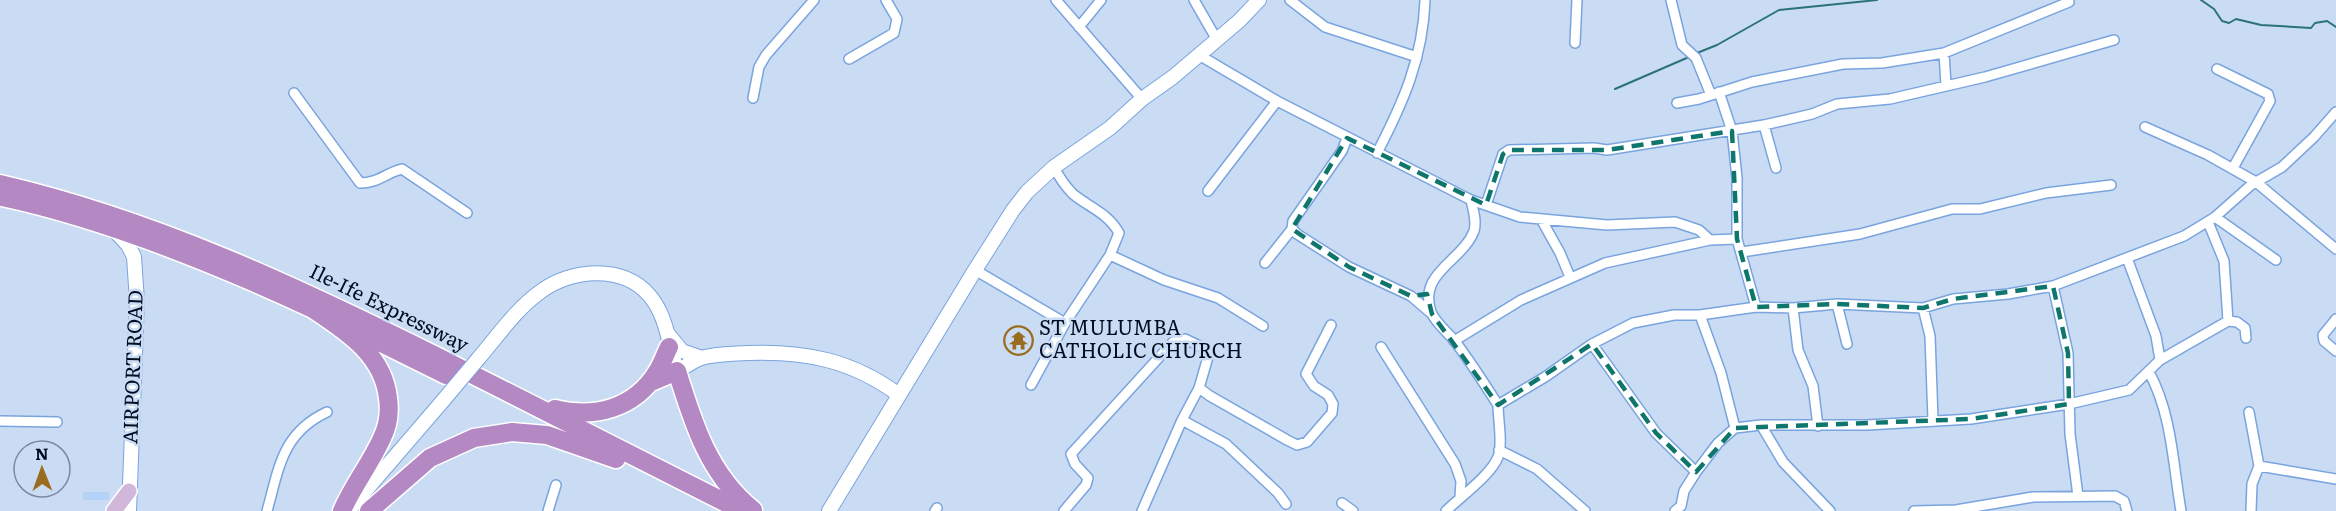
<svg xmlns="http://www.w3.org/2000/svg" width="2336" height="511" viewBox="0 0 2336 511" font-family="Literata,serif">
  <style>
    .built { fill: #b4d1f8 }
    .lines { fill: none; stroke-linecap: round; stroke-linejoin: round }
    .stream { stroke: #2b7279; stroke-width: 2 }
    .street-casing { stroke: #7aa4de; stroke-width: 12 }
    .secondary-casing { stroke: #7aa4de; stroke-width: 16 }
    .primary-casing { stroke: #fff; stroke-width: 18 }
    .highway-casing { stroke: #fff; stroke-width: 21 }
    .street { stroke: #fff; stroke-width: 9 }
    .secondary { stroke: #fff; stroke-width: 14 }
    .primary { stroke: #d1b8db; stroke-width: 15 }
    .highway { stroke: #b388c3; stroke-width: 18 }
    .secondary-bridge-casing { stroke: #7aa4de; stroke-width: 16; stroke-linecap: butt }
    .secondary-bridge { stroke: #fff; stroke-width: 14 }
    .marked { fill: none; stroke: #0f766e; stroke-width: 4.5; stroke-dasharray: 12 8; stroke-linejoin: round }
    .labels { text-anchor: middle; stroke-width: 5; stroke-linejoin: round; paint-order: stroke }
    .street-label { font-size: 20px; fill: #010d21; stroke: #cadcf4 }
    .poi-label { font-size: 20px; fill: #010d21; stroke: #cadcf4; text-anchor: start }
  </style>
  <rect width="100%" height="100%" fill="#cadcf4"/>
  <path class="built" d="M 83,492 L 109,492 L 109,500 L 83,500 Z"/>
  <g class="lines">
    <path class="stream" d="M 2201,0 L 2214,9 L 2222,21 L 2229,23 L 2236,19 L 2261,25 L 2311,28 L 2315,23 L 2327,21 L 2336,27
      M 1697,53 L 1717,45 L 1779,10 L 1877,0
      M 1615,89 L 1689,57"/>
    <defs>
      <path id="street" d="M 1056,0 L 1142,99
        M 1194,0 L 1217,40
        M 1290,0 L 1325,27 L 1417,57
        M 1671,0 L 1682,45 L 1696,58 L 1711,95
        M 1079,27 L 1101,0
        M 1575,43 L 1577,0
        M 1944,53 L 1946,85
        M 1199,55 L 1277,101 L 1471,200 L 1520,217 L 1607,225 L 1675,222 L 1699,230 L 1710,240
        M 849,59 L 894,33 L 897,19 L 886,0
        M 2217,69 L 2268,94 L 2270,101 L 2233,168
        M 1719,92 L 1732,131 L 1737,178 L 1737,239 L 1756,307
        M 294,93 L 360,183 C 378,183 386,173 402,169 L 467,213
        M 753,98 L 759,67 L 766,55 L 814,0
        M 1677,103 L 1699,99 L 1752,82 L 1843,64 L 1882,63 L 1944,53 L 2069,2
        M 1764,125 L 1776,168
        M 2145,127 L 2208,155 L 2256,182 L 2336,249
        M 1377,153 C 1403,103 1423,58 1425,0
        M 1208,191 L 1277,101
        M 1471,200 C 1473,210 1477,221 1474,231 C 1462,262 1418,272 1431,312 C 1435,322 1447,332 1454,340 C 1470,361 1484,383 1498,405
        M 1486,205 L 1503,154 L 1509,150 L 1594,148 L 1607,150 L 1764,125 L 1812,114 L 1837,104 L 1890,99 L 1985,77 L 2114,40
        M 2215,217 L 2276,260
        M 1541,219 L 1560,253 L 1570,277
        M 2208,222 L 2224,261 L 2228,321
        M 1292,229 L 1297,234 L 1349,267 L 1411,296 L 1432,314
        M 1742,252 L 1860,234 L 1952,209 L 1980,209 L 2046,193 L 2111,185
        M 1110,255 L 1164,280 L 1218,298 L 1263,326
        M 1265,263 L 1292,229 L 1293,221 L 1342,151 L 1347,138
        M 975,270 L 1065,323
        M 2053,286 L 2068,353 L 2070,434 L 2078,496
        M 1837,304 L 1847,344
        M 1793,308 L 1798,350 L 1813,386 L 1818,426
        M 1923,308 L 1930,336 L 1933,420
        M 1700,315 L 1721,373 L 1735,428
        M 2336,319 L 2323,335 L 2324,341 L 2336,351
        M 1454,341 L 1521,300 L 1605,263 L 1710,240 L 1737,239
        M 1592,344 L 1656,433 L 1696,472
        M 1381,347 L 1455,464 L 1461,481 L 1460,497
        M 2160,360 L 2228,321 L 2237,322 L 2245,328 L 2246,338
        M 2149,372 C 2172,414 2173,465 2181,511
        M 1031,385 L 1065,323 L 1110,255 L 1119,233 C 1108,213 1090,208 1073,194 C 1065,186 1059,177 1054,167
        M 1199,388 L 1210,396 L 1287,440 L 1297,445 L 1307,442 L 1332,413 L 1333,404 L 1328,395 L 1314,386 L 1306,374 L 1331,325
        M 2249,412 L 2259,466
        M 1182,420 L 1226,444 L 1278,493 L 1286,504
        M 0,421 L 57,422
        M 1761,425 L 1783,462 L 1830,511
        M 1499,450 L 1537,469 L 1585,511
        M 1342,503 L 1353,511
        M 267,511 C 279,468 282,433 327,412
        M 548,511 L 556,485
        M 935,511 L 937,508
        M 1064,511 L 1086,485 L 1088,478 L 1075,464 L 1071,454 L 1173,342 L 1185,339 L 1206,349 L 1208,357 L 1199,388 L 1182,420 L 1142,511
        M 1446,511 C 1460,497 1491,475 1498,457 C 1503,445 1498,419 1498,405 L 1545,377 L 1592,344 L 1633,323 L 1674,315 L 1700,315 L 1756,307 L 1793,308 L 1837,304 L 1923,308 L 1953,299 L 2008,294 L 2053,286 L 2184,236 L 2215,217 L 2251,185 L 2282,167 L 2314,137 L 2336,112
        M 1675,511 L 1681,506 L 1684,491 L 1696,472 L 1718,443 L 1735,428 L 1761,425 L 1867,425 L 1971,419 L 2069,404 L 2129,390 L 2160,360 L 2156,336 L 2127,258
        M 1914,511 L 1956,510 L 2033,497 L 2115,496 L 2124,501 L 2127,511
        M 2251,511 L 2252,484 L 2259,466 L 2336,479"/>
      <path id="secondary" d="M 114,230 L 128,245 L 134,257 L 137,301 L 129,511
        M 668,334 L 682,351 L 702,358
        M 478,359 C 497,337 516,309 540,292 C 570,269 622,264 649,295 C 667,315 669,346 677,371 C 685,367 693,361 701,358 C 715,354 733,354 747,353 C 805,351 852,360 899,395
        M 348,511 L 441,403
        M 829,511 L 975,270 L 1013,210 L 1027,192 L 1054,167 L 1110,128 L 1142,99 L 1173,77 L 1239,21 L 1259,0"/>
      <path id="primary" d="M 114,511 L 129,491"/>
      <path id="highway" d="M 0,184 C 155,220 297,287 438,357 C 540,408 641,460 742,511
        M 2,197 C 105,219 216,264 311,308
        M 310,307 C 344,330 383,353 388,398 C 390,412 388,426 382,438 C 371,463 353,485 342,511
        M 339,322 L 446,375
        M 651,382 L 677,371 C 693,423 709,475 753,510
        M 555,409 C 595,419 635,408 657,372 C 662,364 665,355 669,347
        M 369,511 L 430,458 L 474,438 L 512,432 L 547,435 L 616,459"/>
    </defs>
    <use href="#street" class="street-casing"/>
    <use href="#secondary" class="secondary-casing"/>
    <use href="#primary" class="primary-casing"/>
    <use href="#highway" class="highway-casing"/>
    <use href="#street" class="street"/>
    <use href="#secondary" class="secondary"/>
    <use href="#primary" class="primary"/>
    <use href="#highway" class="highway"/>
    <defs>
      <path id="secondary-bridge" d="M 441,403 L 478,359"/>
    </defs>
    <use href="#secondary-bridge" class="secondary-bridge-casing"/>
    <use href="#secondary-bridge" class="secondary-bridge"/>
  </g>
  <path class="marked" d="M 1732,131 L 1737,239 L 1756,307 L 1837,304 L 1923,308 L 1953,299 L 2053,286 L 2068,353 L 2069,404 L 1971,419 L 1735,428 L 1696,472 L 1656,433 L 1592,344 L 1498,405 L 1432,314 L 1427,294 L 1411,296 L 1349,267 L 1292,229 L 1347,138 L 1486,205 L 1503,154 L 1509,150 L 1607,150 Z"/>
  <defs>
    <symbol id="temple-ring" viewBox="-11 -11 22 22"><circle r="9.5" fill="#cadcf4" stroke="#9a6c1d" stroke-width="1.5"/><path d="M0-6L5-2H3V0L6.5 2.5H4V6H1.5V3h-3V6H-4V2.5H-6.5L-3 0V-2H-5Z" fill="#9a6c1d"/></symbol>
  </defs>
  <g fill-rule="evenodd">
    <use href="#temple-ring" x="1002" y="324" width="33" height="33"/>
  </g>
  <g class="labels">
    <g class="street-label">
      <text transform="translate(389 308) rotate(26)" y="7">Ile-Ife Expressway</text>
      <text transform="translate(133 367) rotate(-88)" y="7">AIRPORT ROAD</text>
    </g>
    <g class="poi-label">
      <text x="1039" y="335">ST MULUMBA<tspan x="1039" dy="23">CATHOLIC CHURCH</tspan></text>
    </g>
  </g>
  <g transform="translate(42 469) rotate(359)"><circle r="28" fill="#cadcf4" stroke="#7a89a0" stroke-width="1.5"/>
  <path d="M0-4.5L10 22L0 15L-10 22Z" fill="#9a6c1d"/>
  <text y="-9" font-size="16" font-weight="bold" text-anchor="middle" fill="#010d21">N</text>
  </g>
</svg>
